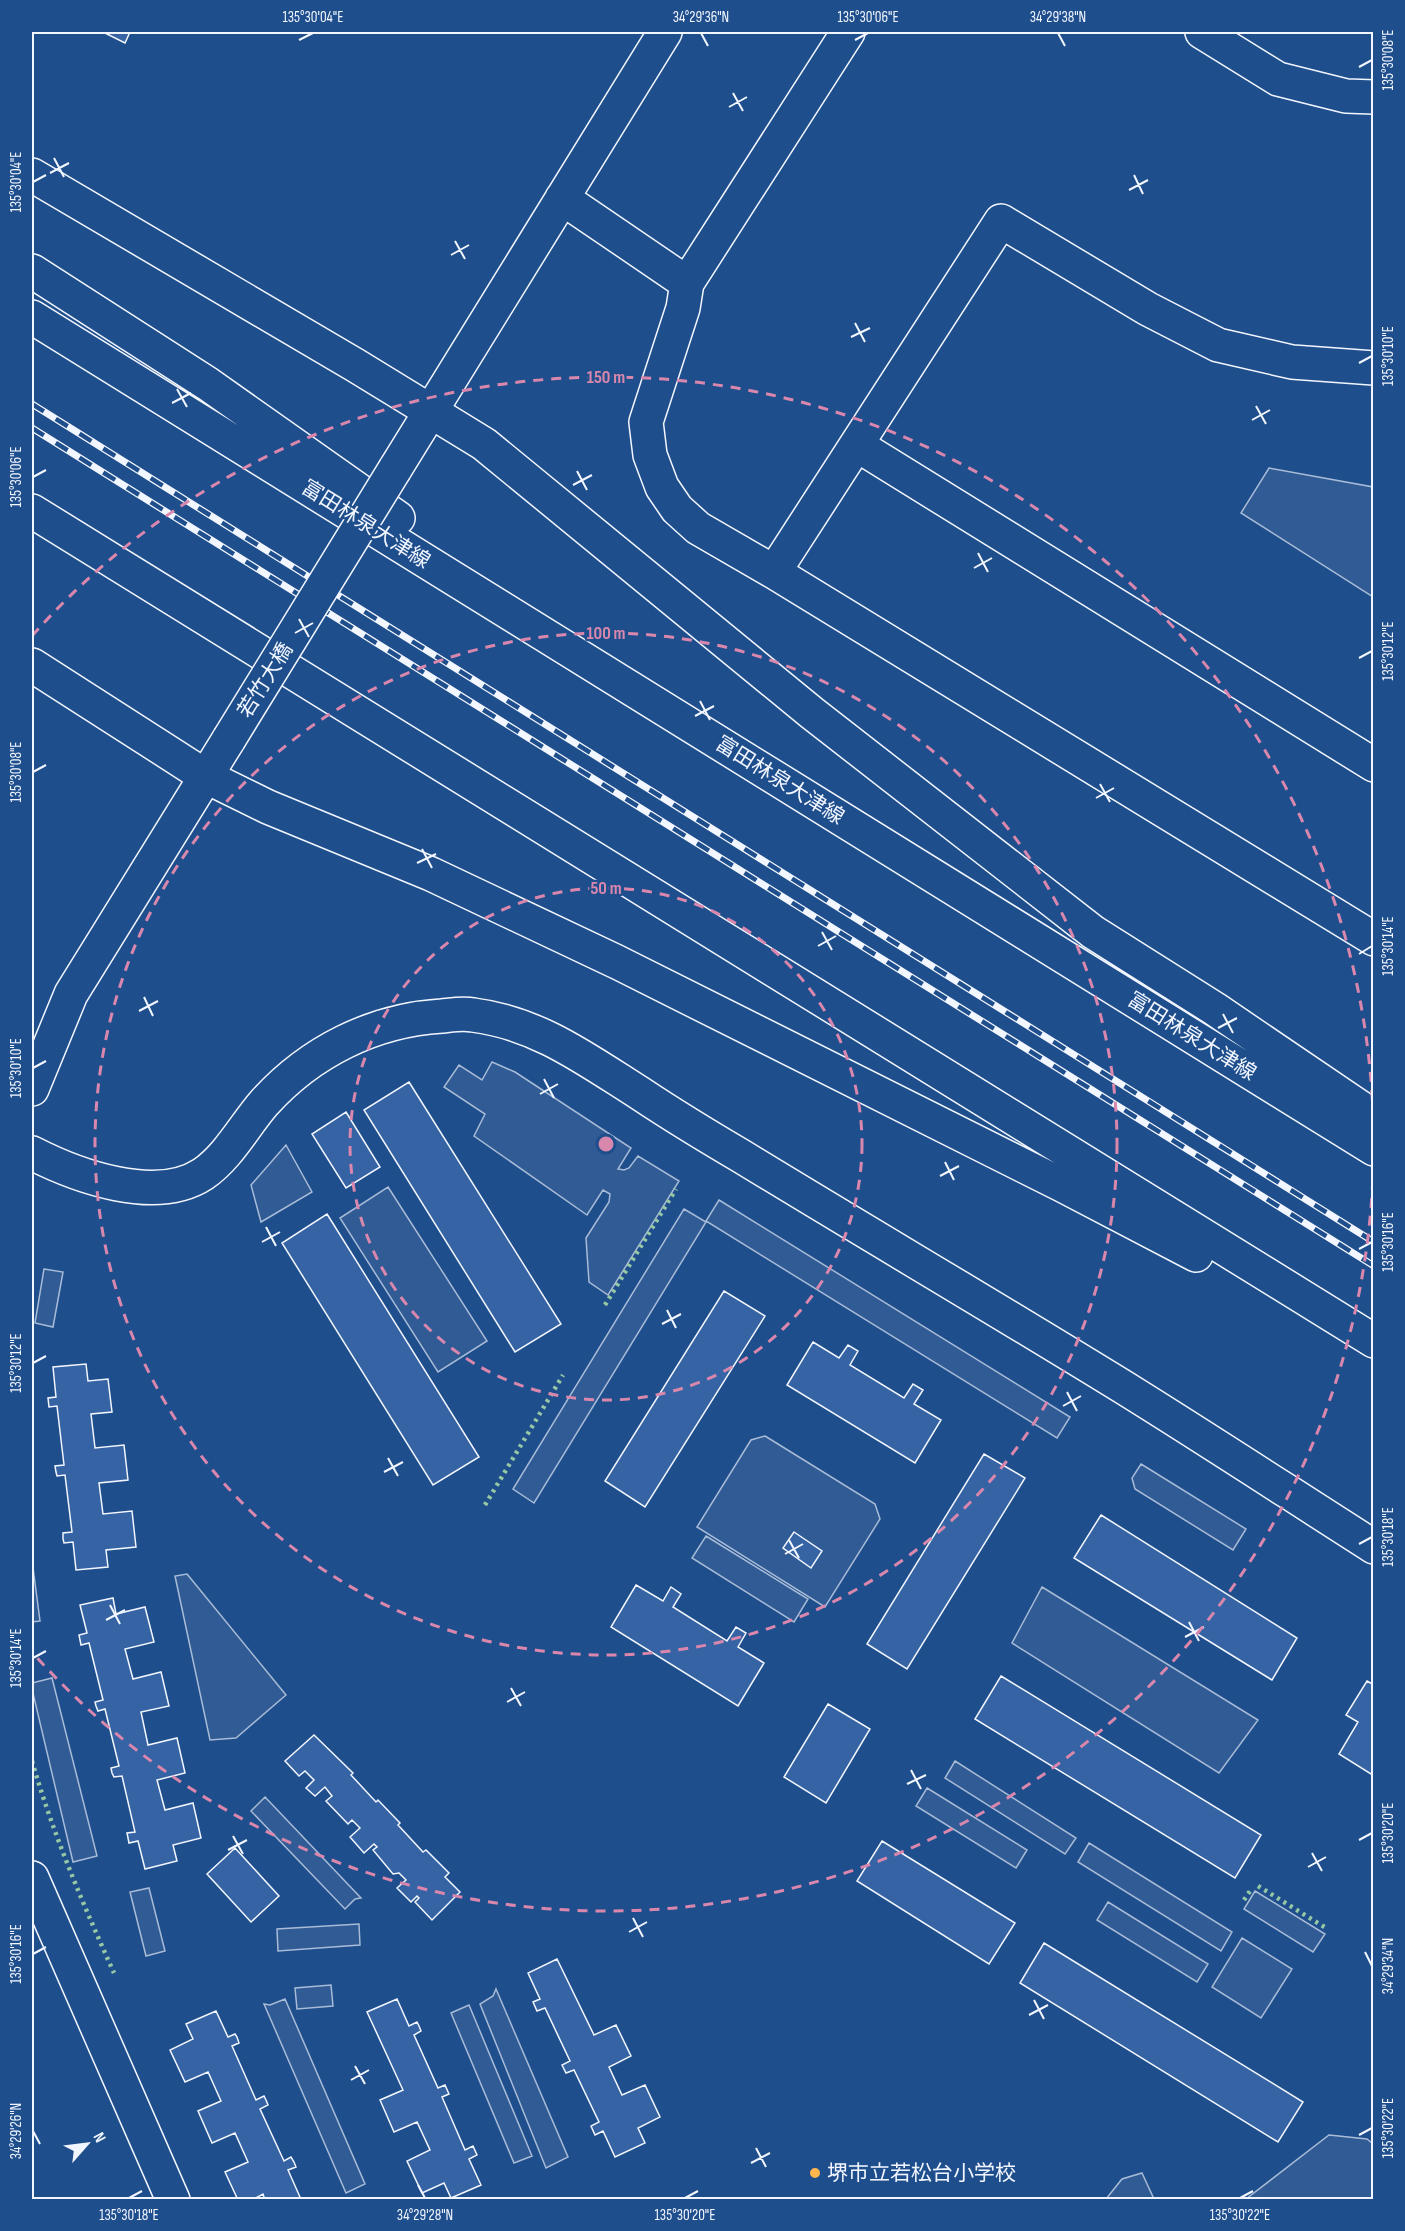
<svg xmlns="http://www.w3.org/2000/svg" width="1405" height="2231" viewBox="0 0 1405 2231" font-family="'Sofia Sans Condensed','Noto Sans JP',sans-serif">
  <style>
    .built { fill: #305b95; stroke: #a8bbd7; stroke-width: 1.5 }
    .building { fill: #3563a3; stroke: #f2f6ff; stroke-width: 1.5 }
    .lines { fill: none; stroke-linecap: round; stroke-linejoin: round }
    .minor-casing { stroke: #f2f6ff; stroke-width: 36 }
    .major-casing { stroke: #f2f6ff; stroke-width: 36 }
    .minor { stroke: #1f4e8c; stroke-width: 33 }
    .major { stroke: #1f4e8c; stroke-width: 33 }
    .rail-casing { stroke: #f2f6ff; stroke-width: 7 }
    .rail { stroke: #1f4e8c; stroke-width: 4.5; stroke-dasharray: 14; stroke-linecap: butt }
    .minor-bridge-casing { stroke: #f2f6ff; stroke-width: 36; stroke-linecap: butt }
    .minor-bridge { stroke: #1f4e8c; stroke-width: 33 }
    .hedge { stroke: #97c8a6; stroke-width: 4.5; stroke-dasharray: 3 4.5; stroke-linecap: butt }
    .ticks { fill: none; stroke: #f2f6ff; stroke-width: 2 }
    .ring { fill: none; stroke: #da87ad; stroke-width: 3; stroke-dasharray: 10 8 }
    .poi-dot { fill: #ffb74d; stroke: #1f4e8c; stroke-width: 2 }
    .labels { text-anchor: middle; stroke-width: 4.5; stroke-linejoin: round; paint-order: stroke }
    .street-label { font-size: 21px; fill: #f2f6ff; stroke: #1f4e8c }
    .poi-label { font-size: 21px; fill: #f2f6ff; stroke: #1f4e8c; text-anchor: start }
    .centre { fill: #da87ad; stroke: #1f4e8c; stroke-width: 3 }
    .ring-label { font-size: 18px; text-anchor: middle; font-weight: bold; fill: #da87ad; stroke: #1f4e8c; stroke-width: 4.5; stroke-linejoin: round; paint-order: stroke }
    .neatline { fill: none; stroke: #f2f6ff; stroke-width: 2 }
    .ticks-label { font-size: 15px; text-anchor: middle; fill: #f2f6ff }
  </style>
  <rect width="100%" height="100%" fill="#1f4e8c"/>
  <path class="built" d="M 1269,468 L 1373,487 L 1373,597 L 1241,513 Z
    M 492,1062 L 515,1072 L 631,1148 L 618,1169 L 624,1170 L 629,1168 L 638,1156 L 679,1181 L 608,1295 L 589,1282 L 586,1238 L 609,1202 L 610,1194 L 603,1190 L 587,1215 L 474,1136 L 485,1114 L 444,1087 L 459,1065 L 482,1080 Z
    M 286,1145 L 312,1192 L 261,1222 L 251,1185 Z
    M 388,1187 L 487,1341 L 438,1372 L 340,1218 Z
    M 719,1200 L 1070,1417 L 1057,1438 L 706,1221 Z
    M 684,1209 L 706,1222 L 534,1503 L 513,1489 Z
    M 44,1269 L 63,1272 L 53,1327 L 35,1323 Z
    M 765,1436 L 875,1504 L 880,1519 L 825,1607 L 697,1527 L 751,1440 Z
    M 1141,1464 L 1246,1529 L 1233,1550 L 1135,1489 L 1132,1478 Z
    M 706,1536 L 808,1599 L 794,1622 L 692,1558 Z
    M 32,1560 L 40,1621 L 32,1622 Z
    M 187,1574 L 286,1695 L 236,1738 L 210,1740 L 175,1576 Z
    M 1042,1587 L 1258,1720 L 1219,1773 L 1012,1643 Z
    M 52,1678 L 97,1856 L 73,1862 L 32,1689 L 32,1683 Z
    M 955,1761 L 1076,1838 L 1065,1854 L 945,1778 Z
    M 927,1788 L 1027,1850 L 1016,1868 L 916,1806 Z
    M 265,1797 L 361,1898 L 355,1899 L 345,1909 L 251,1811 Z
    M 1089,1843 L 1232,1932 L 1221,1951 L 1078,1862 Z
    M 149,1888 L 165,1951 L 146,1956 L 130,1892 Z
    M 1255,1891 L 1325,1934 L 1313,1952 L 1244,1909 Z
    M 1108,1902 L 1208,1964 L 1197,1982 L 1097,1920 Z
    M 359,1924 L 360,1945 L 278,1951 L 277,1929 Z
    M 1242,1938 L 1292,1969 L 1261,2018 L 1212,1987 Z
    M 331,1985 L 333,2006 L 297,2009 L 295,1988 Z
    M 496,1989 L 568,2157 L 546,2168 L 480,2004 L 493,1996 Z
    M 285,1999 L 365,2184 L 346,2193 L 264,2004 L 270,2005 Z
    M 469,2005 L 532,2156 L 514,2163 L 451,2013 Z
    M 1329,2135 L 1367,2139 L 1373,2144 L 1373,2199 L 1246,2199 Z
    M 1142,2173 L 1154,2199 L 1106,2199 L 1122,2179 Z"/>
  <path class="building" d="M 103,32 L 130,32 L 125,43 Z
    M 409,1082 L 561,1324 L 515,1352 L 364,1110 Z
    M 346,1112 L 380,1167 L 346,1188 L 312,1134 Z
    M 327,1214 L 479,1457 L 433,1485 L 282,1243 Z
    M 724,1291 L 765,1316 L 645,1507 L 605,1481 Z
    M 813,1342 L 839,1358 L 848,1345 L 858,1351 L 850,1365 L 904,1398 L 913,1384 L 923,1390 L 914,1404 L 941,1420 L 915,1463 L 787,1385 Z
    M 86,1364 L 88,1381 L 108,1379 L 112,1412 L 91,1414 L 95,1448 L 124,1445 L 128,1480 L 99,1483 L 103,1514 L 132,1511 L 136,1547 L 106,1550 L 108,1567 L 76,1570 L 73,1542 L 64,1543 L 63,1539 L 63,1533 L 72,1532 L 65,1475 L 57,1476 L 56,1472 L 55,1466 L 64,1465 L 57,1406 L 49,1407 L 48,1398 L 56,1397 L 53,1367 Z
    M 984,1454 L 1025,1478 L 907,1669 L 867,1644 Z
    M 1101,1515 L 1297,1638 L 1272,1680 L 1074,1558 Z
    M 794,1532 L 822,1551 L 811,1568 L 783,1548 Z
    M 636,1585 L 663,1601 L 671,1587 L 681,1594 L 673,1607 L 727,1641 L 736,1627 L 746,1633 L 738,1647 L 764,1663 L 738,1706 L 611,1627 Z
    M 113,1598 L 116,1614 L 145,1607 L 154,1642 L 125,1649 L 133,1679 L 161,1672 L 169,1706 L 141,1712 L 148,1745 L 177,1738 L 185,1773 L 157,1780 L 165,1810 L 193,1803 L 201,1838 L 173,1845 L 177,1861 L 145,1869 L 138,1841 L 129,1843 L 127,1833 L 135,1832 L 122,1776 L 114,1777 L 112,1773 L 111,1768 L 119,1766 L 105,1709 L 98,1711 L 96,1706 L 95,1702 L 103,1700 L 89,1643 L 81,1645 L 79,1635 L 87,1633 L 80,1605 Z
    M 1001,1676 L 1261,1835 L 1235,1878 L 975,1719 Z
    M 1367,1681 L 1374,1685 L 1374,1770 L 1371,1774 L 1339,1754 L 1358,1722 L 1346,1715 Z
    M 828,1704 L 870,1729 L 826,1803 L 784,1777 Z
    M 314,1735 L 353,1773 L 351,1775 L 376,1802 L 378,1800 L 400,1823 L 398,1825 L 423,1852 L 426,1850 L 449,1873 L 445,1877 L 460,1892 L 432,1920 L 415,1902 L 419,1898 L 417,1896 L 411,1902 L 397,1888 L 406,1880 L 399,1873 L 393,1874 L 373,1850 L 377,1847 L 374,1844 L 364,1853 L 350,1837 L 360,1828 L 352,1820 L 348,1824 L 326,1801 L 332,1796 L 325,1787 L 315,1796 L 306,1788 L 314,1780 L 305,1771 L 299,1776 L 285,1761 Z
    M 882,1841 L 1015,1923 L 989,1964 L 857,1881 Z
    M 235,1848 L 279,1896 L 251,1922 L 207,1874 Z
    M 1044,1943 L 1303,2102 L 1278,2142 L 1020,1983 Z
    M 557,1959 L 594,2035 L 616,2025 L 631,2056 L 609,2067 L 622,2095 L 645,2085 L 660,2117 L 638,2128 L 645,2143 L 615,2157 L 603,2131 L 595,2135 L 591,2126 L 599,2122 L 574,2070 L 566,2073 L 562,2065 L 570,2061 L 545,2008 L 537,2011 L 533,2002 L 540,1999 L 528,1973 Z
    M 397,1999 L 409,2026 L 417,2022 L 419,2026 L 421,2031 L 414,2035 L 438,2088 L 445,2085 L 449,2094 L 442,2097 L 465,2150 L 473,2146 L 477,2155 L 469,2159 L 481,2185 L 451,2198 L 444,2183 L 422,2193 L 407,2161 L 430,2150 L 417,2122 L 394,2132 L 380,2100 L 403,2090 L 367,2012 Z
    M 216,2011 L 228,2037 L 235,2034 L 237,2037 L 239,2043 L 232,2046 L 256,2100 L 264,2096 L 266,2100 L 268,2105 L 260,2109 L 284,2161 L 291,2157 L 294,2162 L 296,2167 L 288,2170 L 300,2197 L 293,2200 L 265,2200 L 263,2194 L 252,2200 L 238,2200 L 225,2172 L 248,2162 L 235,2133 L 212,2143 L 198,2111 L 221,2101 L 208,2072 L 185,2082 L 170,2050 L 193,2039 L 186,2024 Z"/>
  <g class="lines">
    <defs>
      <path id="minor" d="M 1202,32 L 1278,79 L 1346,96 L 1374,97
        M 562,198 L 687,283 L 683,308 L 646,422 L 650,455 L 662,487 L 677,509 L 698,528 L 774,572 L 1374,939
        M 687,283 L 848,32
        M 857,445 L 1374,765
        M 395,469 L 665,32
        M 774,572 L 1001,221 L 1148,309 L 1218,345 L 1292,362 L 1374,368
        M 32,1089 L 71,994 L 229,739
        M 32,1153 C 77,1176 156,1205 203,1174 C 229,1156 244,1126 264,1103 C 310,1052 373,1020 442,1016 C 452,1015 463,1013 473,1015 C 538,1023 587,1060 641,1094 C 674,1116 707,1136 741,1156 C 872,1236 1005,1314 1136,1395 C 1216,1445 1294,1496 1374,1547
        M 32,1878 L 173,2200"/>
      <path id="major" d="M 32,175 L 355,365 L 484,444 L 812,713 L 1093,932 L 1215,1009 L 1374,1117
        M 32,271 L 208,384 L 398,518
        M 32,317 L 1374,1149
        M 32,511 L 1374,1341
        M 32,665 L 205,776 L 268,807 L 431,874 L 617,962 L 1062,1185 L 1196,1255"/>
    </defs>
    <use href="#minor" class="minor-casing"/>
    <use href="#major" class="major-casing"/>
    <use href="#minor" class="minor"/>
    <use href="#major" class="major"/>
    <defs>
      <path id="rail" d="M 32,404 L 1374,1242
        M 32,428 L 1374,1266"/>
    </defs>
    <use href="#rail" class="rail-casing"/>
    <use href="#rail" class="rail"/>
    <defs>
      <path id="minor-bridge" d="M 229,739 L 395,469"/>
    </defs>
    <use href="#minor-bridge" class="minor-bridge-casing"/>
    <use href="#minor-bridge" class="minor-bridge"/>
    <path class="hedge" d="M 605,1305 L 676,1189
      M 485,1505 L 563,1375
      M 32,1761 C 53,1834 83,1904 114,1973
      M 1258,1886 L 1326,1928
      M 1244,1900 L 1252,1888"/>
  </g>
  <path class="ticks" d="M 701,33 L 708,46M 1058,33 L 1065,46M 299,40 L 313,33M 855,40 L 868,33M 1359,67 L 1372,60M 733,93 L 743,111M 729,107 L 747,97M 54,158 L 64,177M 50,173 L 69,163M 1134,175 L 1143,194M 33,182 L 46,175M 1129,190 L 1148,180M 455,241 L 465,259M 451,255 L 469,245M 855,323 L 865,342M 851,337 L 870,328M 1359,363 L 1372,356M 177,389 L 187,407M 172,403 L 191,393M 1256,406 L 1266,424M 1252,420 L 1270,410M 577,471 L 587,490M 33,477 L 46,470M 573,485 L 592,475M 978,553 L 988,572M 974,568 L 992,558M 299,619 L 309,637M 295,633 L 313,623M 1359,658 L 1372,651M 700,701 L 710,720M 695,716 L 714,706M 33,772 L 46,765M 1100,784 L 1110,802M 1096,798 L 1114,788M 422,849 L 432,868M 417,863 L 436,854M 822,932 L 832,950M 818,946 L 836,936M 1359,954 L 1372,946M 144,997 L 153,1016M 139,1011 L 158,1001M 1223,1014 L 1233,1033M 1218,1028 L 1237,1018M 33,1068 L 46,1061M 544,1079 L 554,1098M 540,1094 L 558,1084M 945,1162 L 954,1180M 940,1176 L 959,1166M 266,1227 L 276,1246M 262,1242 L 280,1232M 1359,1249 L 1372,1242M 667,1310 L 676,1328M 662,1324 L 681,1314M 33,1363 L 46,1356M 1067,1392 L 1077,1411M 1063,1406 L 1081,1396M 388,1458 L 398,1476M 384,1472 L 403,1462M 789,1540 L 799,1558M 1359,1544 L 1372,1537M 785,1554 L 803,1544M 110,1605 L 120,1624M 106,1620 L 125,1610M 1189,1622 L 1199,1641M 1185,1637 L 1204,1627M 33,1658 L 46,1651M 511,1688 L 521,1706M 507,1702 L 525,1692M 911,1770 L 921,1789M 907,1784 L 926,1775M 233,1836 L 243,1854M 1359,1840 L 1372,1833M 228,1850 L 247,1840M 1312,1853 L 1322,1871M 1308,1867 L 1326,1857M 633,1918 L 643,1937M 629,1932 L 647,1922M 1365,1952 L 1372,1966M 33,1954 L 46,1947M 1034,2000 L 1044,2019M 1029,2015 L 1048,2005M 355,2066 L 365,2084M 351,2080 L 369,2070M 33,2131 L 40,2144M 1359,2135 L 1372,2128M 756,2148 L 766,2167M 751,2163 L 770,2153M 418,2185 L 425,2198M 129,2198 L 142,2191M 685,2198 L 698,2191M 1240,2198 L 1253,2191"/>
  <g class="ring">
    <circle cx="606" cy="1144" r="256"/>
    <circle cx="606" cy="1144" r="511"/>
    <path d="M32 636A767 767 0 1 1 32 1652"/>
  </g>
  <circle class="poi-dot" cx="815" cy="2173" r="6"/>
  <g class="labels">
    <g class="street-label">
      <text transform="translate(366 524) rotate(32)" y="7">富田林泉大津線</text>
      <text transform="translate(265 680) rotate(-58)" y="7">若竹大橋</text>
      <text transform="translate(780 780) rotate(32)" y="7">富田林泉大津線</text>
      <text transform="translate(1192 1036) rotate(32)" y="7">富田林泉大津線</text>
    </g>
    <g class="poi-label">
      <text x="827" y="2180">堺市立若松台小学校</text>
    </g>
  </g>
  <circle cx="606" cy="1144" r="9" class="centre"/>
  <g class="ring-label">
    <text x="606" y="383">150 m</text>
    <text x="606" y="639">100 m</text>
    <text x="606" y="894">50 m</text>
  </g>
  <rect width="1405" height="2231" fill="none" stroke="#1f4e8c" stroke-width="66"/>
  <g transform="translate(87 2144) rotate(62)" stroke="#1f4e8c" stroke-width="4.5" paint-order="stroke">
  <path d="M0-4.5L10 22L0 15L-10 22Z" fill="#f2f6ff"/>
  <text y="-9" font-size="16" font-weight="bold" text-anchor="middle" fill="#f2f6ff">N</text>
  </g>
  <rect x="33" y="33" width="1339" height="2165" class="neatline"/>
  <g class="ticks-label">
    <text x="313" y="22">135°30'04"E</text>
    <text x="701" y="22">34°29'36"N</text>
    <text x="868" y="22">135°30'06"E</text>
    <text x="1058" y="22">34°29'38"N</text>
    <text transform="translate(1388 60) rotate(-90)" y="5">135°30'08"E</text>
    <text transform="translate(16 182) rotate(-90)" y="5">135°30'04"E</text>
    <text transform="translate(1388 356) rotate(-90)" y="5">135°30'10"E</text>
    <text transform="translate(16 477) rotate(-90)" y="5">135°30'06"E</text>
    <text transform="translate(1388 651) rotate(-90)" y="5">135°30'12"E</text>
    <text transform="translate(16 772) rotate(-90)" y="5">135°30'08"E</text>
    <text transform="translate(1388 946) rotate(-90)" y="5">135°30'14"E</text>
    <text transform="translate(16 1068) rotate(-90)" y="5">135°30'10"E</text>
    <text transform="translate(1388 1242) rotate(-90)" y="5">135°30'16"E</text>
    <text transform="translate(16 1363) rotate(-90)" y="5">135°30'12"E</text>
    <text transform="translate(1388 1537) rotate(-90)" y="5">135°30'18"E</text>
    <text transform="translate(16 1658) rotate(-90)" y="5">135°30'14"E</text>
    <text transform="translate(1388 1833) rotate(-90)" y="5">135°30'20"E</text>
    <text transform="translate(16 1954) rotate(-90)" y="5">135°30'16"E</text>
    <text transform="translate(1388 1966) rotate(-90)" y="5">34°29'34"N</text>
    <text transform="translate(1388 2128) rotate(-90)" y="5">135°30'22"E</text>
    <text transform="translate(16 2131) rotate(-90)" y="5">34°29'26"N</text>
    <text x="129" y="2220">135°30'18"E</text>
    <text x="425" y="2220">34°29'28"N</text>
    <text x="685" y="2220">135°30'20"E</text>
    <text x="1240" y="2220">135°30'22"E</text>
  </g>
</svg>
